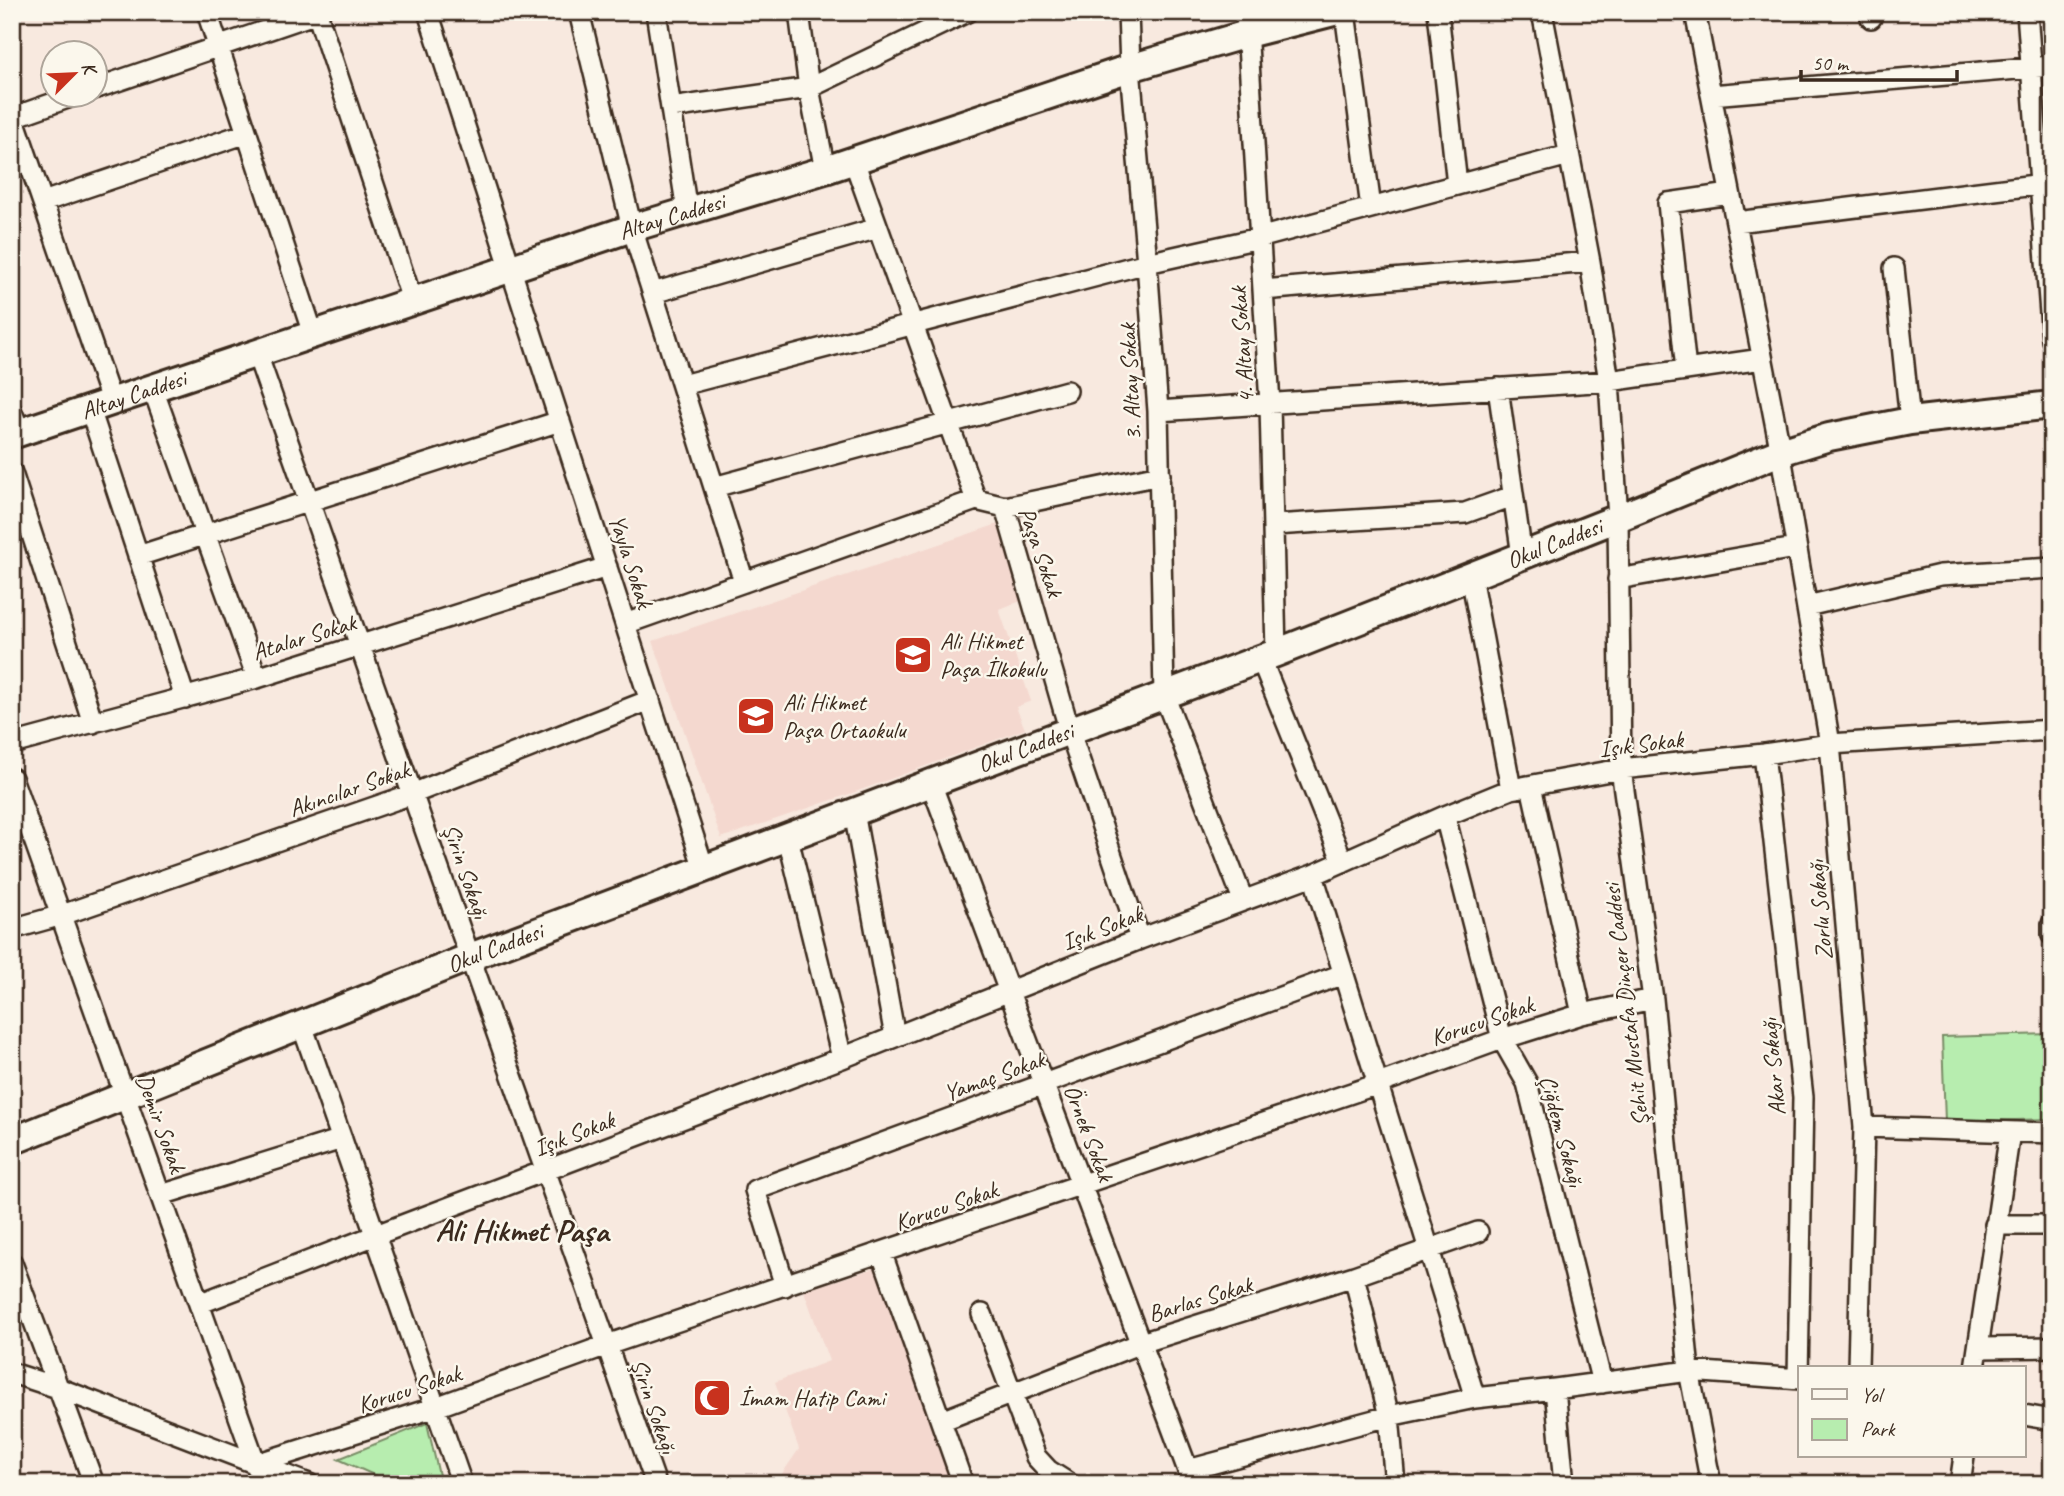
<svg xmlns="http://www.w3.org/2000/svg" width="2064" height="1496" viewBox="0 0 2064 1496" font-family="Caveat,sans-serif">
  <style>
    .built { fill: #f4d8cf }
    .green { fill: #b7edaf; stroke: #798c66; stroke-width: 2 }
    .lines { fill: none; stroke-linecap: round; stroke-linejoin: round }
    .minor-casing { stroke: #3b2a1e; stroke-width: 24 }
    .secondary-casing { stroke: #3b2a1e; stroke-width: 32 }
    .minor { stroke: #fbf7ec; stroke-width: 19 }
    .secondary { stroke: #fbf7ec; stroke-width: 26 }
    .labels { text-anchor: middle; stroke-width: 5; stroke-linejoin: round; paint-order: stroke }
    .street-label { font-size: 24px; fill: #3b2a1e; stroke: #fbf7ec }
    .poi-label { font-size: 24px; fill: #3b2a1e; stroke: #fbf7ec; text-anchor: start }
    .district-label { font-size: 32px; font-weight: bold; fill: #3b2a1e; stroke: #fbf7ec }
  </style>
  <rect width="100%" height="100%" fill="#f8e9df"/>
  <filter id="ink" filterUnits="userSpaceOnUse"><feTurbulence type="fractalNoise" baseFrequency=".0143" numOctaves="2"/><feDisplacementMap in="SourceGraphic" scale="14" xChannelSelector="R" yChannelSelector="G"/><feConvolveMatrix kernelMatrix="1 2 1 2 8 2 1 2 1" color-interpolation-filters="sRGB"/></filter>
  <g filter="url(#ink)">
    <path class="built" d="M 998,524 L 1024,600 L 999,609 L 1031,701 L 1016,707 L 1025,729 L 858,791 L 721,838 L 653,641 Z
      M 875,1268 L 953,1484 L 775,1484 L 799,1449 L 775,1382 L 829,1361 L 804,1291 Z"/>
    <path class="green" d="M 2052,1034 L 2052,1119 L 1945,1122 L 1942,1037 Z
      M 427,1423 L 441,1484 L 394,1484 L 338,1459 Z"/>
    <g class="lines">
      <defs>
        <path id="minor" d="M 207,12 L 313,334
          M 428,12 L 704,869
          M 579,12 L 632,228 L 744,582
          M 656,12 L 687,211
          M 799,12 L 809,88 L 825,170
          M 1128,12 L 1130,68 L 1147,263 L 1158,411 L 1164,695 L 1243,900
          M 1246,12 L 1270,404 L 1276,653
          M 1345,12 L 1371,208
          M 1438,12 L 1457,185
          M 1542,12 L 1590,262 L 1609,381 L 1618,518 L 1621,769 L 1653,999 L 1689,1371 L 1711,1484
          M 1695,12 L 1778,438 L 1830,744 L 1864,1127 L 1858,1368
          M 1871,12 L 1871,18
          M 2027,12 L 2052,340
          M 317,13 L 412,300
          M 94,89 L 320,12
          M 1711,95 L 2052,66
          M 671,108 L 809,88 L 967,12
          M 12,113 L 112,403
          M 14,117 L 79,94
          M 854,161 L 976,500 L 1005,507 L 1070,732 L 1140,939
          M 43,202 L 247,133
          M 1736,222 L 2051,183
          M 1894,268 L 1910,421
          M 1263,290 L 1590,262
          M 653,293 L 878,228
          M 257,354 L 656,1484
          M 1686,370 L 1668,203 L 1730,194
          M 682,385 L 1147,263 L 1259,238 L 1569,155
          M 1498,388 L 1522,556
          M 153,389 L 257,678
          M 90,409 L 185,698
          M 1158,411 L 1609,381 L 1762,359
          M 12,412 L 20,433
          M 12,473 L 93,723
          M 714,487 L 1067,391
          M 1005,507 L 1160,475
          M 1274,525 L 1465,513 L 1513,496
          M 138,556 L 560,421
          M 1471,576 L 1511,789
          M 1618,579 L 1795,548
          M 1807,606 L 1940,575 L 2052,568
          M 625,624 L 976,500
          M 1261,659 L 1343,862
          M 12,744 L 257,678 L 607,567
          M 1764,754 L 1803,1097 L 1798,1378
          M 12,778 L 263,1484
          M 931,783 L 1193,1484
          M 1531,786 L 1582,1014
          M 854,812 L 895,1037
          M 1445,816 L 1502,1039 L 1527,1083 L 1602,1383
          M 788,838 L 842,1058
          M 1313,875 L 1475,1398
          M 2052,924 L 2052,935
          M 12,929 L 62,915 L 412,794 L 650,700
          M 302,1025 L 462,1484
          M 1864,1127 L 2052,1133
          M 161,1195 L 342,1139
          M 1995,1225 L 2052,1225
          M 882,1254 L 963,1484
          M 12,1263 L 94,1484
          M 1354,1276 L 1389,1416 L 1395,1484
          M 785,1286 L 755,1190 L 1343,974
          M 201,1303 L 376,1235 L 842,1058 L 1140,939 L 1313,875 L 1445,816 L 1511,789 L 1621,769 L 1764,754 L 1830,744 L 2052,730
          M 982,1314 L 1036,1457 L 1048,1470 L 1070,1484
          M 1978,1348 L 2052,1347
          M 1975,1368 L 2010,1132
          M 12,1373 L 58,1388 L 309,1484
          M 1555,1389 L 1564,1484
          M 2024,1415 L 2052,1420
          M 941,1421 L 1141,1343 L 1354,1276 L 1478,1232
          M 256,1464 L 436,1407 L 607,1345 L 1378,1084 L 1502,1039 L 1582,1014 L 1653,999
          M 1188,1470 L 1389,1416 L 1475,1398 L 1555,1389 L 1689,1371 L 1800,1379
          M 1960,1484 L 1964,1456"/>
        <g id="secondary">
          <path id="s1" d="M 12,435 L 632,228 L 825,170 L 1130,68 L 1247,34 L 1334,12"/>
          <path id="s2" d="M 12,1141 L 470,957 L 1276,653 L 1618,518 L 1780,452 L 1829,437 L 1910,421 L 2052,405"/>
        </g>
      </defs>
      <use href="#minor" class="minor-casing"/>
      <use href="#secondary" class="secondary-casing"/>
      <use href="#minor" class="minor"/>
      <use href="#secondary" class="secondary"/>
    </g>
  </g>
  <defs>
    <symbol id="school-square" viewBox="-11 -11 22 22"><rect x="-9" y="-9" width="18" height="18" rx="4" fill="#c8321e" stroke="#fbf7ec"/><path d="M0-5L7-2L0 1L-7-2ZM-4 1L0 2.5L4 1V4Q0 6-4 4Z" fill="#fff"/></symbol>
    <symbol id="mosque-square" viewBox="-11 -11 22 22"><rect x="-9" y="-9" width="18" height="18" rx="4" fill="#c8321e" stroke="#fbf7ec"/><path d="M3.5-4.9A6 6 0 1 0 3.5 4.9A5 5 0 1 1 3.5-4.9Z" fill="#fff"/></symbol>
  </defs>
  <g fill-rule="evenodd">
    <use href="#school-square" x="891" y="633" width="44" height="44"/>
    <use href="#school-square" x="734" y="694" width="44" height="44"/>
    <use href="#mosque-square" x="690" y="1376" width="44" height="44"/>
  </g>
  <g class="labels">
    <g class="street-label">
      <text dy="8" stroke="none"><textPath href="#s1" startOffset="695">Altay Caddesi</textPath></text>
      <text transform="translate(1242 345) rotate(-94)" y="8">4. Altay Sokak</text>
      <text transform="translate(1130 382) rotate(-93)" y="8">3. Altay Sokak</text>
      <text dy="8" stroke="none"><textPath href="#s1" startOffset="128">Altay Caddesi</textPath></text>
      <text dy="8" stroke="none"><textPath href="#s2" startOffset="1654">Okul Caddesi</textPath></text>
      <text transform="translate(1041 552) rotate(71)" y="8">Paşa Sokak</text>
      <text transform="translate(631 561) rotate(72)" y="8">Yayla Sokak</text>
      <text transform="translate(304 637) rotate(-17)" y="8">Atalar Sokak</text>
      <text transform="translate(1641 744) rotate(-7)" y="8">Işık Sokak</text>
      <text dy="8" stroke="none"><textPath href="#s2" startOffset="1087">Okul Caddesi</textPath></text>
      <text transform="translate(349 789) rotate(-19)" y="8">Akıncılar Sokak</text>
      <text transform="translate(466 871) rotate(71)" y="8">Şirin Sokağı</text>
      <text transform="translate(1820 910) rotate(-95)" y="8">Zorlu Sokağı</text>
      <text transform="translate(1102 928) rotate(-21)" y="8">Işık Sokak</text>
      <text dy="8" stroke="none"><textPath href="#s2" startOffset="520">Okul Caddesi</textPath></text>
      <text transform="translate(1626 1005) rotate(-97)" y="8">Şehit Mustafa Dinçer Caddesi</text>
      <text transform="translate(1482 1021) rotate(-19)" y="8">Korucu Sokak</text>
      <text transform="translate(1773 1067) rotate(-95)" y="8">Akar Sokağı</text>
      <text transform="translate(994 1076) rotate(-20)" y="8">Yamaç Sokak</text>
      <text transform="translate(161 1123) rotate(70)" y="8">Demir Sokak</text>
      <text transform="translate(1562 1131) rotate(75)" y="8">Çiğdem Sokağı</text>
      <text transform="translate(1089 1133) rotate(69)" y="8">Örnek Sokak</text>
      <text transform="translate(574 1134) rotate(-21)" y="8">Işık Sokak</text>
      <text transform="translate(946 1206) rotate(-19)" y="8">Korucu Sokak</text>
      <text transform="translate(1200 1299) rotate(-17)" y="8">Barlas Sokak</text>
      <text transform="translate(409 1389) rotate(-18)" y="8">Korucu Sokak</text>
      <text transform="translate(654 1406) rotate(71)" y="8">Şirin Sokağı</text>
    </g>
    <g class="poi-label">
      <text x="940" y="649">Ali Hikmet<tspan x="940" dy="28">Paşa İlkokulu</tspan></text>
      <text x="783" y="710">Ali Hikmet<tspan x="783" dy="28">Paşa Ortaokulu</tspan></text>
      <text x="739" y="1406">İmam Hatip Cami</text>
    </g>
    <g class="district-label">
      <text x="522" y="1241">Ali Hikmet Paşa</text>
    </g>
  </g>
  <rect width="2064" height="1496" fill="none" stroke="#fbf7ec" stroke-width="42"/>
  <rect x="21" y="21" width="2022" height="1454" fill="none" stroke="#3b2a1e" stroke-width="2.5" filter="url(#ink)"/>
  <rect x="1798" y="1366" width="228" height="91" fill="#fbf7ec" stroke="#aea59a" stroke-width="2"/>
  <rect x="1812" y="1389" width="35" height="10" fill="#fbf7ec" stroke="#aea59a" stroke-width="2"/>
  <text x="1861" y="1402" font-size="21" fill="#3b2a1e">Yol</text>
  <rect x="1812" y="1419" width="35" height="21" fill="#b7edaf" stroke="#aea59a" stroke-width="2"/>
  <text x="1861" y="1436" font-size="21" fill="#3b2a1e">Park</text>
  <g transform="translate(74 74) rotate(66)"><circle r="33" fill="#fbf7ec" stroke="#aea59a" stroke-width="2"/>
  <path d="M0-5L12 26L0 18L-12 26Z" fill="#c8321e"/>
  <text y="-10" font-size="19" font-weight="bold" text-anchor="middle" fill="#3b2a1e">K</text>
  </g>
  <path d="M1801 70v10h156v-10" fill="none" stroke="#3b2a1e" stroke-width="3.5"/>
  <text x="1812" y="70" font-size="21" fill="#3b2a1e" stroke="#fbf7ec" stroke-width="5" paint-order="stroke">50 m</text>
</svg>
